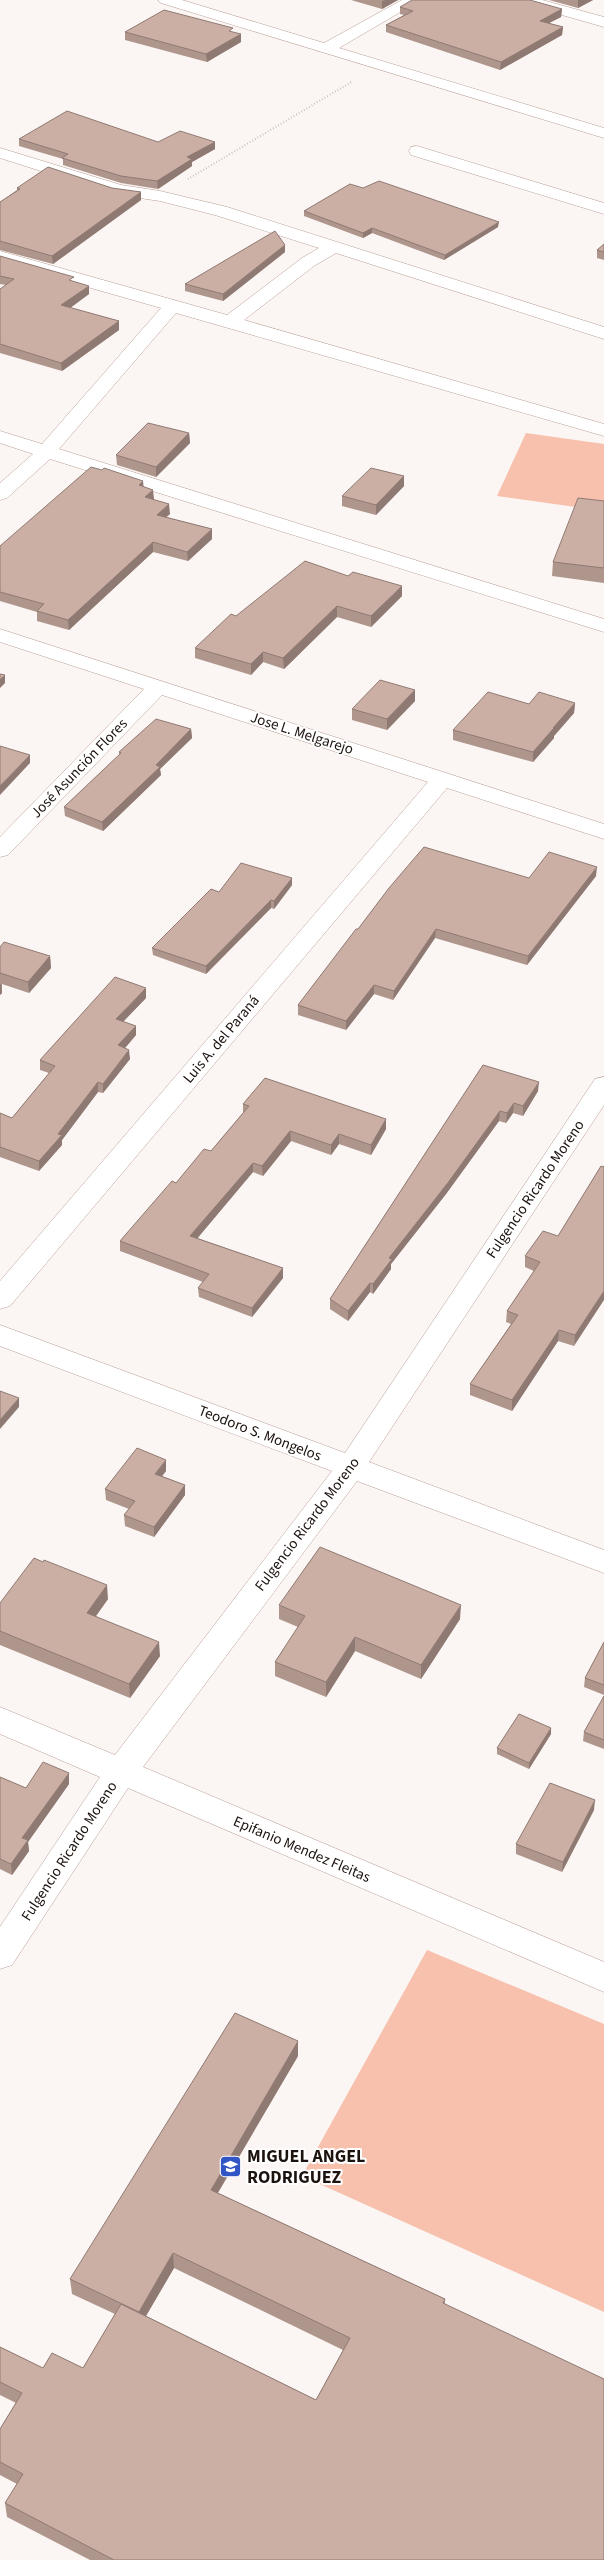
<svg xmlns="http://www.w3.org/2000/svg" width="604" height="2560" viewBox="0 0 604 2560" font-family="'Source Sans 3',sans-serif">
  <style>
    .green { fill: #f7c1ad }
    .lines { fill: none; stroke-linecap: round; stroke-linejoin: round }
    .minor-casing { stroke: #ba9e94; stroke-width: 1 }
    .path { stroke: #9f9895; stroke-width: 2; stroke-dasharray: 0.5 2.5; stroke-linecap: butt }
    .minor { fill: #fff; fill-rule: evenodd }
    .wall { fill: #af968d; fill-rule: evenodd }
    .shaded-wall { fill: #8f7a73 }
    .building { fill: #ccafa4; stroke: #8f7a73 }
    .labels { text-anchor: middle; stroke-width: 4; stroke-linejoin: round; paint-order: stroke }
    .street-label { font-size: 15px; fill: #1c120e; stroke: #fff }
    .near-poi-label { font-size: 18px; font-weight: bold; fill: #1c120e; stroke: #fff; text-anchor: start }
  </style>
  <rect width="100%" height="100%" fill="#fbf5f3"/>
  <path class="green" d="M 526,433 L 604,444 L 604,511 L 497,496 Z
    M 427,1950 L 604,2024 L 604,2312 L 302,2176 Z"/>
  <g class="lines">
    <defs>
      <path id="minor" d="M 158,0 L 182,0 L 324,43 L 402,0 L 421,0 L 339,48 L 604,128 L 604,138 L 161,3 Z
        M 517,0 L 542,0 L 604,17 L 604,27 L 520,3 Z
        M 417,146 L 604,203 L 604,214 L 411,155 L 409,151 L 411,147 Z
        M 0,148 L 121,185 L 160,191 L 227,207 L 604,327 L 604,339 L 336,253 L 314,266 L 244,320 L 604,424 L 604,436 L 176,313 L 59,449 L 604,619 L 604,632 L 50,459 L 7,498 L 0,500 L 0,483 L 33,454 L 0,443 L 0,431 L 42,444 L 161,308 L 0,262 L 0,251 L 227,315 L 302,258 L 319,248 L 215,215 L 160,201 L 113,194 L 0,158 Z
        M 0,629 L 604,824 L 604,839 L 447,788 L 10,1306 L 0,1309 L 0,1281 L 428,782 L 162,695 L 8,855 L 0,857 L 0,837 L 144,689 L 0,642 Z
        M 604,1077 L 604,1105 L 369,1462 L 604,1550 L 604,1573 L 357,1481 L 143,1767 L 604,1962 L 604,1992 L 128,1788 L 12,1965 L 0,1969 L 0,1927 L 100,1777 L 0,1734 L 0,1707 L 115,1755 L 332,1471 L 0,1346 L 0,1325 L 345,1453 L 595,1079 Z"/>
    </defs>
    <use href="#minor" class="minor-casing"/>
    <path class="path" d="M 188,179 L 353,81"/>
    <use href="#minor" class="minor"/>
  </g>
  <path class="wall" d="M 351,0 L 398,0 L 382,9 Z
    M 549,0 L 593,0 L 578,8 Z
    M 400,7 L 562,9 L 561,17 L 549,23 L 563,27 L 562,35 L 500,70 L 386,32 L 386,25 L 404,15 L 400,14 Z
    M 125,32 L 233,32 L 241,42 L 207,62 L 125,40 Z
    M 19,139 L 158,142 L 215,142 L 215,149 L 192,162 L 192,166 L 158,189 L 121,183 L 63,165 L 63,159 L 19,146 Z
    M 17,188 L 112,188 L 141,192 L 141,200 L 53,264 L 0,250 L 0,202 L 17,190 Z
    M 363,188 L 498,227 L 444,260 L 372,233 L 363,238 L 304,216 L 304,211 Z
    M 604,244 L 604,260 L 597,258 L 597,250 Z
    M 285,245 L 285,252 L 223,301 L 185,291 L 185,284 Z
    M 0,256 L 74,282 L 89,294 L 70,308 L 119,321 L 119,330 L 62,371 L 0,353 L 0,289 L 6,285 L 0,284 Z
    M 189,433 L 190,443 L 156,477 L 117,465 L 116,455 Z
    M 404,476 L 404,486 L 376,515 L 342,506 L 342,496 Z
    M 144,487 L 153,490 L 153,500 L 170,514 L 166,517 L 212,529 L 212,539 L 188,561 L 153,552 L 69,630 L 37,621 L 37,612 L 0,601 L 0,546 Z
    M 604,501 L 604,583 L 552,576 L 553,562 Z
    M 402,596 L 371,627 L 337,617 L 284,669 L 263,662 L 251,675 L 195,658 L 195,648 L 236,616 Z
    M 415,690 L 415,701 L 387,730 L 352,720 L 352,709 Z
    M 575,703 L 574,713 L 554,736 L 554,738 L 533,762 L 453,740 L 453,730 L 529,704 Z
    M 191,729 L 192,738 L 160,769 L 161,775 L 103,831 L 65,816 L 64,807 L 119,756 L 119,752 Z
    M 596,876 L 527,965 L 435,938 L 393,1000 L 374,994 L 346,1030 L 298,1015 L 298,1005 L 358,929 L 529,878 Z
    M 292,885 L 274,909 L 271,908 L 206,974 L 153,955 L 152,948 L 219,892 Z
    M 0,947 L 50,956 L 51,968 L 29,993 L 2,984 L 2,993 L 0,995 Z
    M 146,998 L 123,1022 L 136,1035 L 125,1048 L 130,1059 L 103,1093 L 98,1092 L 62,1140 L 62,1145 L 39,1171 L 0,1157 L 0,1113 L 12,1118 L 49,1073 L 40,1070 L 40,1060 Z
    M 483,1065 L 538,1091 L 523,1116 L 513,1113 L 506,1123 L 499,1121 L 446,1194 L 391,1264 L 391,1269 L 373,1294 L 370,1292 L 348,1321 L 330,1309 L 330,1299 Z
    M 243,1104 L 386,1119 L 386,1129 L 371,1155 L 339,1144 L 331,1155 L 291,1141 L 263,1176 L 253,1172 L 197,1238 L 283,1268 L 283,1278 L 252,1317 L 199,1297 L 198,1288 L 203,1282 L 120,1251 L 120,1241 L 176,1183 L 211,1151 L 243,1113 Z
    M 601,1166 L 574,1346 L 558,1341 L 512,1411 L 470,1395 L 470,1384 L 511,1324 L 506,1322 L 507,1311 L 534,1271 L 525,1267 L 525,1256 L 558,1236 Z
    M 166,1471 L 162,1476 L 185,1485 L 185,1495 L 154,1537 L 125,1526 L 124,1515 L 129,1509 L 106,1500 L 105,1489 Z
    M 108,1599 L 96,1616 L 160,1656 L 130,1698 L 0,1645 L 0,1603 Z
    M 279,1605 L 460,1619 L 421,1679 L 355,1651 L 326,1697 L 275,1676 L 275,1662 L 298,1627 L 279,1619 Z
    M 604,1642 L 604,1695 L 584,1687 L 585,1678 Z
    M 604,1696 L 604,1749 L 583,1741 L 584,1732 Z
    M 551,1734 L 529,1769 L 497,1754 L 497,1748 Z
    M 0,1777 L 26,1788 L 69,1784 L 28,1842 L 29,1851 L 12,1875 L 0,1869 Z
    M 594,1810 L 562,1872 L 516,1854 L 516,1844 Z
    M 298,2056 L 218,2193 L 445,2299 L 445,2304 L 604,2560 L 90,2560 L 7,2517 L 5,2503 L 17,2484 L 0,2475 L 0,2429 L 16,2403 L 0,2395 L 0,2347 L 43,2368 L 83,2368 L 115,2314 L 72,2294 L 70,2279 ZM 174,2268 L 343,2350 L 316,2400 L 146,2316 Z"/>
  <path class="shaded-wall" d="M 385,0 L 398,0 L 382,9 L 382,1 Z
    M 578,0 L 593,0 L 578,8 Z
    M 562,9 L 561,17 L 539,28 L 540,21 Z
    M 563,27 L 562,35 L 500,70 L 501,62 Z
    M 241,34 L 241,42 L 207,62 L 206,54 Z
    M 215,142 L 215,149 L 192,162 L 192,166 L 158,189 L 157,181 L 187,157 Z
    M 141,192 L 141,200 L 53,264 L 52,256 Z
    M 499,222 L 498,227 L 444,260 L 445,255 Z
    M 372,228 L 372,233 L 363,238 L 363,233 Z
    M 285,245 L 285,252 L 223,301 L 223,294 Z
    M 89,286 L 89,294 L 62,314 L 61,305 Z
    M 119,321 L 119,330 L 62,371 L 61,363 Z
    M 189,433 L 190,443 L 156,477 L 156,467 Z
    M 404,476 L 404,486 L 376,515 L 376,505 Z
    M 143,481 L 144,490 L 139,485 Z
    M 153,490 L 154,499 L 145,507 L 145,497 Z
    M 169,504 L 170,514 L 158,524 L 157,515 Z
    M 212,529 L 212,539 L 188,561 L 187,552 Z
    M 153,542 L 153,552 L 69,630 L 68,620 Z
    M 402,586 L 402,596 L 371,627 L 371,616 Z
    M 337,606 L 337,617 L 284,669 L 283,658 Z
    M 263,652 L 263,662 L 251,675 L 251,664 Z
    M 5,675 L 5,683 L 0,688 L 0,680 Z
    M 415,690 L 415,701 L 387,730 L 387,719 Z
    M 575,703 L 574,713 L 554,736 L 554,738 L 533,762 L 533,752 L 553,728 Z
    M 191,729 L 192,738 L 160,769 L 161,775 L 103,831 L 102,822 L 156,765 Z
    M 30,755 L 30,763 L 0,795 L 0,786 Z
    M 597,867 L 596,876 L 527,965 L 528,956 Z
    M 292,878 L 292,885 L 274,909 L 274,901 Z
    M 271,900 L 271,908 L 206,974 L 206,966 Z
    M 436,929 L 435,938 L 393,1000 L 394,991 Z
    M 50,956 L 51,968 L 29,993 L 28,982 Z
    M 1,983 L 2,993 L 0,995 L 0,985 Z
    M 374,985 L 374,994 L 346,1030 L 346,1021 Z
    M 146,988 L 146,998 L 116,1029 L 116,1019 Z
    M 136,1026 L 136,1035 L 119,1055 L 118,1045 Z
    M 129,1050 L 130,1059 L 103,1093 L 103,1084 Z
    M 98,1082 L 98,1092 L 62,1140 L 62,1145 L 39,1171 L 39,1161 L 58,1134 Z
    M 539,1082 L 538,1091 L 523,1116 L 523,1106 Z
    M 514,1103 L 513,1113 L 506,1123 L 507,1113 Z
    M 500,1111 L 499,1121 L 446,1194 L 391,1264 L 391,1269 L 373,1294 L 373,1284 L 389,1258 Z
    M 386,1119 L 386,1129 L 371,1155 L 371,1145 Z
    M 290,1131 L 291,1141 L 263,1176 L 262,1166 Z
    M 339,1134 L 339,1144 L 331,1155 L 331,1145 Z
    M 253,1163 L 253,1172 L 191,1246 L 190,1236 Z
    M 283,1268 L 283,1278 L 252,1317 L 252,1308 Z
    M 370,1283 L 370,1292 L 348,1321 L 348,1311 Z
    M 604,1291 L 604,1300 L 574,1346 L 575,1335 Z
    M 559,1330 L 558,1341 L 512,1411 L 512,1400 Z
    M 19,1398 L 19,1407 L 0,1429 L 0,1420 Z
    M 166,1460 L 166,1471 L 156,1484 L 155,1474 Z
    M 185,1485 L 185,1495 L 154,1537 L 154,1527 Z
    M 107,1585 L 108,1599 L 88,1627 L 87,1613 Z
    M 461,1605 L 460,1619 L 421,1679 L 421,1665 Z
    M 355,1637 L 355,1651 L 326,1697 L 326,1682 Z
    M 159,1642 L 160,1656 L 130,1698 L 129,1684 Z
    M 551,1728 L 551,1734 L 529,1769 L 529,1763 Z
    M 69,1773 L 69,1784 L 28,1842 L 29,1851 L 12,1875 L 11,1864 L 22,1838 Z
    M 595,1800 L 594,1810 L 562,1872 L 563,1862 Z
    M 298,2041 L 298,2056 L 211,2204 L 211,2190 Z
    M 173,2253 L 174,2268 L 140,2326 L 139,2312 Z"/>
  <path class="building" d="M 412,0 L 530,0 L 562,9 L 540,21 L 563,27 L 501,62 L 386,25 L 413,11 L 400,7 Z
    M 164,10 L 233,28 L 229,31 L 241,34 L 206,54 L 125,32 Z
    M 67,111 L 158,142 L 180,131 L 215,142 L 187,157 L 192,159 L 157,181 L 121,176 L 62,158 L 68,154 L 19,139 Z
    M 48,167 L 112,188 L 141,192 L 52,256 L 0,241 L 0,202 L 20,189 L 17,188 Z
    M 379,181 L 499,222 L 445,255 L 372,228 L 363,233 L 304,211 L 350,184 L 363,188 Z
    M 275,231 L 285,245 L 223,294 L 185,284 Z
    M 604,244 L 604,252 L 597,250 Z
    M 0,256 L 74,277 L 69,280 L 89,286 L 61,305 L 119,321 L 61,363 L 0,344 L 0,289 L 14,279 L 0,276 Z
    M 148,423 L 189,433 L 156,467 L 116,455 Z
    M 91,467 L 102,470 L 104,468 L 143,481 L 139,485 L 153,490 L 145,497 L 169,504 L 157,515 L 212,529 L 187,552 L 153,542 L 68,620 L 37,611 L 44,604 L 0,592 L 0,546 Z
    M 371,468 L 404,476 L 376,505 L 342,496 Z
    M 578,498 L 604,501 L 604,568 L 553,562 Z
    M 305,561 L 348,576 L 353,572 L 402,586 L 371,616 L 337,606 L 283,658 L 263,652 L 251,664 L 195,648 L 231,614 L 236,616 Z
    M 0,674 L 5,675 L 0,680 Z
    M 380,680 L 415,690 L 387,719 L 352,709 Z
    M 488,692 L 529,704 L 539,692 L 575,703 L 553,728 L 554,728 L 533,752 L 453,730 Z
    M 156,719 L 191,729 L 156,765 L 160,767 L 102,822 L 64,807 L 121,753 L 119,752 Z
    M 0,746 L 30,755 L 0,786 Z
    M 424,847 L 529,878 L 549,852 L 597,867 L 528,956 L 436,929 L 394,991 L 374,985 L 346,1021 L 298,1005 L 356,929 L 358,929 L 389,888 Z
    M 241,863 L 292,878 L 274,901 L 271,900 L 206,966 L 152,948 L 211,889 L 219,892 Z
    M 4,942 L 50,956 L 28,982 L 0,973 L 0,947 Z
    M 115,977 L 146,988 L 116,1019 L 136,1026 L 118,1045 L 129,1050 L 103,1084 L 98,1082 L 58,1134 L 62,1135 L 39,1161 L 0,1147 L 0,1113 L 12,1118 L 55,1066 L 40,1060 Z
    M 483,1065 L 539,1082 L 523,1106 L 514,1103 L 507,1113 L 500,1111 L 447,1184 L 389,1258 L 392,1259 L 373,1284 L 370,1283 L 348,1311 L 330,1299 Z
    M 265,1078 L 386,1119 L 371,1145 L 339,1134 L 331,1145 L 290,1131 L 262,1166 L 253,1163 L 190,1236 L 283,1268 L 252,1308 L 198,1288 L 209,1274 L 120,1241 L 172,1181 L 176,1183 L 204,1149 L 211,1151 L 249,1106 L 243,1104 Z
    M 601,1166 L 603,1167 L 604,1166 L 604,1291 L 575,1335 L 559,1330 L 512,1400 L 470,1384 L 518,1315 L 507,1311 L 540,1262 L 525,1256 L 543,1231 L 558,1236 Z
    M 0,1391 L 19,1398 L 0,1420 Z
    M 137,1448 L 166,1460 L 155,1474 L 185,1485 L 154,1527 L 124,1515 L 135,1501 L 105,1489 Z
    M 320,1547 L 461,1605 L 421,1665 L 355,1637 L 326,1682 L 275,1662 L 305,1616 L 279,1605 Z
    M 34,1558 L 43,1562 L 44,1560 L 107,1585 L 87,1613 L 159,1642 L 129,1684 L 0,1631 L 0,1603 Z
    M 604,1642 L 604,1685 L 585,1678 Z
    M 604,1696 L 604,1740 L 584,1732 Z
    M 519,1714 L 551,1728 L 529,1763 L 497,1748 Z
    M 43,1762 L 69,1773 L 22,1838 L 28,1840 L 11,1864 L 0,1859 L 0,1777 L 26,1788 Z
    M 550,1783 L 595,1800 L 563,1862 L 516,1844 Z
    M 235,2013 L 298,2041 L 211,2190 L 445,2299 L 443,2303 L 604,2379 L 604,2560 L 114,2560 L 5,2503 L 23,2474 L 0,2462 L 0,2429 L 22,2393 L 0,2382 L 0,2347 L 43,2368 L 52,2353 L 83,2368 L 121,2304 L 316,2400 L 350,2338 L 173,2253 L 139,2312 L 70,2279 Z"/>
  <defs>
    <symbol id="school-square" viewBox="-11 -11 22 22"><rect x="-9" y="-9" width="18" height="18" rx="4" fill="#3155c5" stroke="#fff"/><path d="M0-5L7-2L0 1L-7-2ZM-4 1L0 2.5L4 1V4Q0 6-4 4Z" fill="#fff"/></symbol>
  </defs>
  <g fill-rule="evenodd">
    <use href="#school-square" x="218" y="2154" width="25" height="25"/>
  </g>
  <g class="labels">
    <g class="street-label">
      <text transform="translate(302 733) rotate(18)" y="5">Jose L. Melgarejo</text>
      <text transform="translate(79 768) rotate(-46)" y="5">José Asunción Flores</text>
      <text transform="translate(221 1039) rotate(-50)" y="5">Luis A. del Paraná</text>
      <text transform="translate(535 1189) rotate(-56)" y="5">Fulgencio Ricardo Moreno</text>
      <text transform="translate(260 1433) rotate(21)" y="5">Teodoro S. Mongelos</text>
      <text transform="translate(307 1524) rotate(-53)" y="5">Fulgencio Ricardo Moreno</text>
      <text transform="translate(302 1849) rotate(23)" y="5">Epifanio Mendez Fleitas</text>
      <text transform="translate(69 1851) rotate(-57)" y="5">Fulgencio Ricardo Moreno</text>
    </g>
    <g class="near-poi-label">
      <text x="247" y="2162">MIGUEL ANGEL<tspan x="247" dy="21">RODRIGUEZ</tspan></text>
    </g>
  </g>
</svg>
